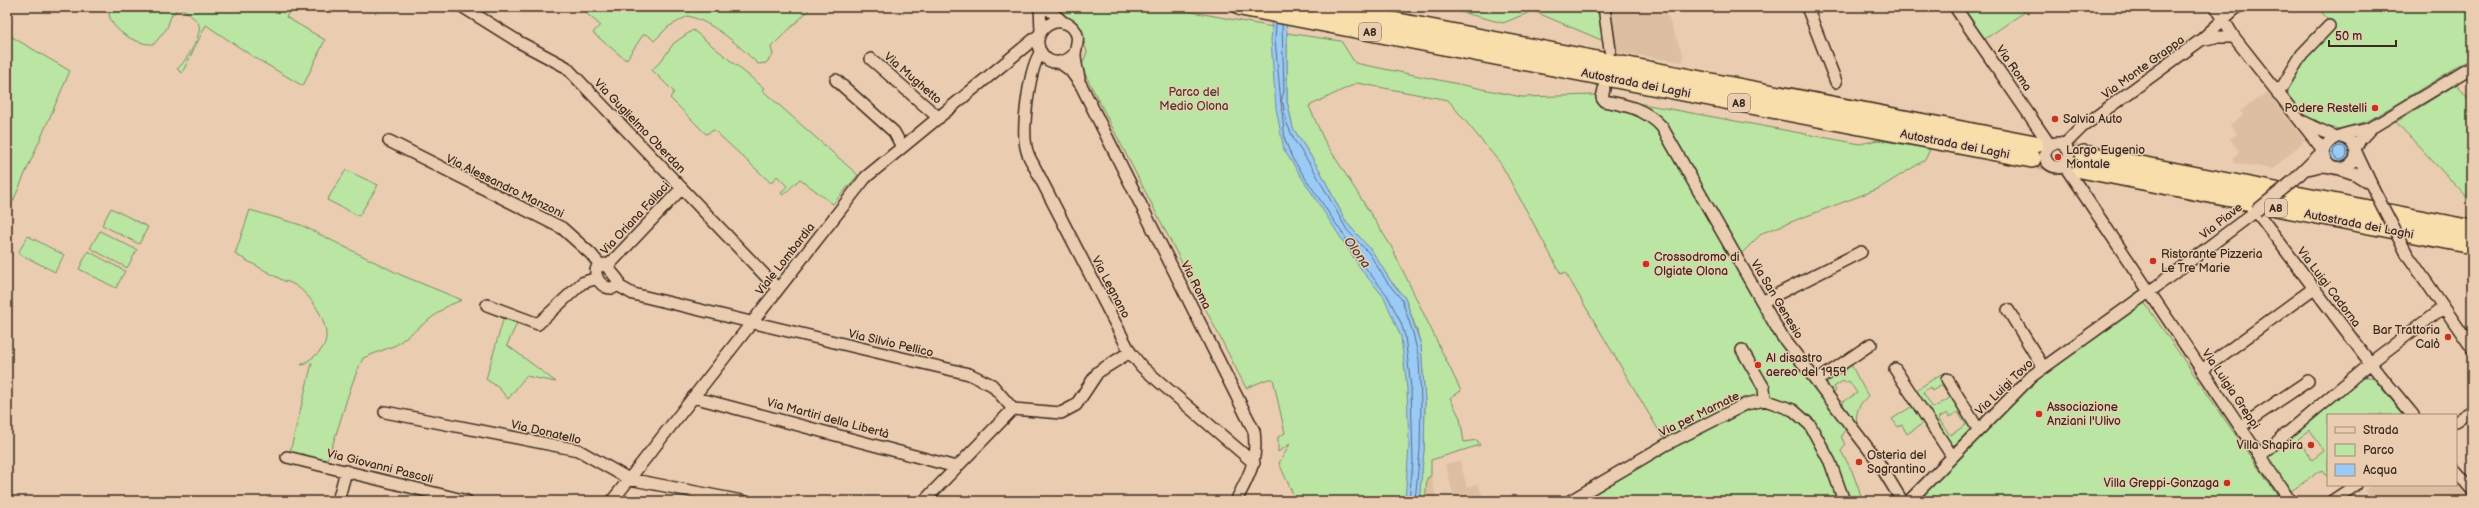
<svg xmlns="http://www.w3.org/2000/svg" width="2479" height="508" viewBox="0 0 2479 508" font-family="'Balsamiq Sans',sans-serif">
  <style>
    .built { fill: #ddbea0 }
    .green { fill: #bae5a2; stroke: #7a8860; fill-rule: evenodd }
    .water { fill: #99cbf6; stroke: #738ba0 }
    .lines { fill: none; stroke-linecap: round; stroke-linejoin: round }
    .shore { stroke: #616a74; stroke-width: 1 }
    .highway-tunnel { stroke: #c7ac94; stroke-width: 17; stroke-dasharray: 17 8; stroke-linecap: butt }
    .minor-casing { stroke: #3b2a1e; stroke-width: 14 }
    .highway-casing { stroke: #3b2a1e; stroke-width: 20 }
    .minor { stroke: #eacdb1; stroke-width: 11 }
    .highway { stroke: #f8deab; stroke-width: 17 }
    .minor-bridge-casing { stroke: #3b2a1e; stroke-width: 14; stroke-linecap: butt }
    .minor-bridge { stroke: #eacdb1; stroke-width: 11 }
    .poi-dot { fill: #c8321e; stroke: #eacdb1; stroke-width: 1.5 }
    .labels { text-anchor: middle; stroke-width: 3; stroke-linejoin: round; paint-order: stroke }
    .shield { fill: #eacdb1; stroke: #705b4a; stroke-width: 1 }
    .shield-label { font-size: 11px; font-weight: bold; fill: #3b2a1e }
    .street-label { font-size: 12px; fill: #3b2a1e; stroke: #eacdb1 }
    .park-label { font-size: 12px; fill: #483d2b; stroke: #eacdb1 }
    .poi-label { font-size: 12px; fill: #3b2a1e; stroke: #eacdb1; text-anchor: start }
    .water-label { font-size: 13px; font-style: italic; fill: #49423e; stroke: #eacdb1 }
  </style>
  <rect width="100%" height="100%" fill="#eacdb1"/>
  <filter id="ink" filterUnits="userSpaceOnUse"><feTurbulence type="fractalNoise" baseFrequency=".025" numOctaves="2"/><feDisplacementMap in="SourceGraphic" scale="8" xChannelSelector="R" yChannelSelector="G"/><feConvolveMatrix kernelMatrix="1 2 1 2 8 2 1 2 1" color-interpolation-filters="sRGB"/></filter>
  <g filter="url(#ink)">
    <path class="built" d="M 1610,7 L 1664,7 L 1684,57 L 1682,62 L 1616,52 Z
      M 2267,92 L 2305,140 L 2273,169 L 2233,163 L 2233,157 L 2239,152 L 2230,139 L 2237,134 L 2230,125 L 2243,115 L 2240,111 Z
      M 1460,461 L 1467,487 L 1478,484 L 1483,497 L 1494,494 L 1498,501 L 1455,501 L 1445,464 Z
      M 1431,476 L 1437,501 L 1425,501 L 1427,478 Z
      M 2456,481 L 2470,501 L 2373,501 L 2365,490 L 2372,485 L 2456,485 Z"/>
    <path class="green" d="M 110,7 L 292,7 L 286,17 L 325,40 L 303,86 L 252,56 L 206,25 L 182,73 L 177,69 C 185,63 202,36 199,25 C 198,21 194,18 191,16 C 187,12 184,8 178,9 L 171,16 L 167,28 L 154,44 C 137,46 103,27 110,7 Z
      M 579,7 L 812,7 L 771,47 L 773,55 L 766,63 L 758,64 C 738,45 715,23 688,16 L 668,27 L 654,41 L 647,34 L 643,35 L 626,60 L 593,33 L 600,25 Z
      M 1054,7 L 1166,7 L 1273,27 L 1283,123 L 1402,310 L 1415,501 L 1296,501 L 1279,463 L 1290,444 L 1278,452 L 1278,437 L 1285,433 L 1273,379 L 1268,379 L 1246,388 L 1086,76 L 1082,65 L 1087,52 L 1080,28 Z
      M 1441,7 L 1601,7 L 1606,42 L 1533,11 L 1503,23 Z
      M 1962,7 L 2023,7 L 2026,11 L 1985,39 Z
      M 2318,7 L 2472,7 L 2472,58 L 2368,121 L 2340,129 L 2323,126 L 2311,120 L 2299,110 L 2288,95 L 2288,87 L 2307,54 L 2333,27 Z
      M 693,30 L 764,88 L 762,90 L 858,175 L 833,204 L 800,179 L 783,195 L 781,193 L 787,186 L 777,176 L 771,183 L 714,130 L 706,134 L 670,98 L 674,92 L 652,70 L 661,61 L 674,43 Z
      M 1287,33 L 1341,41 L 1355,63 L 1522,97 L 1594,95 L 1860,144 L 1878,140 L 1930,149 L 1925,160 L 1878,189 L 1762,233 L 1741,254 L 1740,260 L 1780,335 L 1847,427 L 1841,436 L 1845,445 L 1841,451 L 1852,471 L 1863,501 L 1566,501 L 1719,412 L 1669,438 L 1662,436 L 1565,272 L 1561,274 L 1501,164 L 1448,100 L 1357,83 L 1309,106 L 1324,140 L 1391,246 L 1461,391 L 1450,398 L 1460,418 L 1464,442 L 1477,440 L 1480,445 L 1431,460 L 1431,476 L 1427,478 L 1425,501 L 1419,501 L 1424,450 L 1425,402 L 1421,345 L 1417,331 L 1405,298 L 1390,280 L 1372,251 L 1346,222 L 1319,169 L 1293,128 L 1287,101 Z
      M 7,34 L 70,71 L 7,215 Z
      M 2457,84 L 2472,104 L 2472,203 L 2396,122 Z
      M 346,170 L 378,185 L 359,216 L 327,200 Z
      M 111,208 L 148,227 L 139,244 L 102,225 Z
      M 250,210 L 301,225 L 401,275 L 462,300 L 447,306 L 396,345 L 363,358 C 346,392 340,430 325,464 L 289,456 L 312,363 L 301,365 C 310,359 321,354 325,343 C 332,322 304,283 284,281 L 235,254 Z
      M 100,231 L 137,250 L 127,268 L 90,248 Z
      M 28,236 L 64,255 L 55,272 L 18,253 Z
      M 88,251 L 125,271 L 116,288 L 79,269 Z
      M 2144,302 L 2281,501 L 1916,501 L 2031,384 L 2056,363 Z
      M 505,313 L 518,321 L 507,345 L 556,382 L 526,376 L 508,399 L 499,388 L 486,379 Z
      M 1850,363 L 1868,396 C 1859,404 1855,412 1857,425 L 1843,405 L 1843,402 L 1857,393 L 1849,381 L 1845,383 L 1843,381 L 1834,387 L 1836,391 L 1833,393 L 1823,381 Z
      M 1941,374 L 1973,426 L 1956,445 L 1949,444 L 1915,391 ZM 1942,385 L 1950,398 L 1933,408 L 1923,392 L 1930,387 L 1932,391 ZM 1958,412 L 1966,425 L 1950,435 L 1938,418 L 1947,413 L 1949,417 Z
      M 2363,377 L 2372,377 L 2404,415 L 2328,415 L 2328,478 L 2322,470 L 2291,491 L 2267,458 ZM 2310,430 L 2324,451 L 2312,460 L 2298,439 Z
      M 1914,405 L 1925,422 L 1907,434 L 1902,425 L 1898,427 L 1892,419 Z"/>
    <path class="water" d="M 1269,7 L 1284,7 L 1287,33 L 1287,101 L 1293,128 L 1319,169 L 1346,222 L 1372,251 L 1390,280 L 1405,298 L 1421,345 L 1425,402 L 1424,450 L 1419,501 L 1405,501 L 1409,446 L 1407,388 L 1401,337 L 1384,297 L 1363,272 L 1284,150 L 1276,108 L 1271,40 L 1272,29 Z
      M2329 153a11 11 0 1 1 22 0a11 11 0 1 1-22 0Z"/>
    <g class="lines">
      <path class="shore" d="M 1276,23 L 1275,40 L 1281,102 L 1284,91 L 1282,25
        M2333 153a7 7 0 1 1 14 0a7 7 0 1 1-14 0Z
        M 1409,501 L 1413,461 L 1411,388 L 1405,336 L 1401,323 L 1387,295 L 1367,270 L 1292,158 L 1285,140 L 1281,102 L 1283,103 L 1286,121 L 1294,140 L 1315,172 L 1347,230 L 1369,253 L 1387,282 L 1402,300 L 1413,333 L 1419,359 L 1421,402 L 1420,450 L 1415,501"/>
      <path class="highway-tunnel" d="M 2035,144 L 2084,154
        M 2032,159 L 2081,169"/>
      <defs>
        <path id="minor" d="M 463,7 L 519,42 L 566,67 L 778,289
          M 1040,7 L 1041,32
          M 1046,7 L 1064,23
          M 1604,7 L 1610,50
          M 1807,7 L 1836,82
          M 1955,7 L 2050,145
          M 2216,7 L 2234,37 L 2323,150
          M 2201,40 L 2215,37 L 2234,37
          M 1041,52 C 1029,67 1022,128 1026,147 C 1027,153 1030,159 1033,164 L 1130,352 L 1142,367 L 1254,463
          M 1075,53 C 1067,63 1051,67 1042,54 C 1027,34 1056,10 1073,28 C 1081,37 1076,44 1075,54 C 1075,62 1077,70 1079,78
          M 871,59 L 939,118
          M 1059,62 L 1070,70 L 1081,85 L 1254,431 C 1258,462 1249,475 1236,501
          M 836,80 L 894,132 L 902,147
          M 1604,89 L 1602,98 L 1604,101 C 1626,105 1646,109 1662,127 L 1781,335 L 1877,460 L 1902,501
          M 2278,94 L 2302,54 L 2329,26
          M 2304,122 L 2335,137
          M 389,141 L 562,228 L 591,254 L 600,265
          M2045 155a12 12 0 1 1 24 0a12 12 0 1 1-24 0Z
          M 2064,145 L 2082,127 L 2201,40 L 2237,7
          M 2355,149 L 2360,140 L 2371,128 L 2472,67
          M 2356,152 L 2373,188
          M 2064,165 L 2290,501
          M 2331,167 L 2326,162 L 2323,154 C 2325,134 2354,132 2370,129
          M 2306,169 C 2313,168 2319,166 2325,166 C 2334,167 2341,172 2350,165 C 2362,156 2354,139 2341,137
          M 2340,169 L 2355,174 L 2371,184
          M 2294,180 L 2323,151
          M 2407,254 L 2472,348
          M 605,264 L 618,280 L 617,285 L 613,288 C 602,289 593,277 597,267 Z
          M 607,267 L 682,188
          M 617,285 L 633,294 L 969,374 L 992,385 L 1013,409
          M 1762,302 L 1861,252
          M 487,305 L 538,324 L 582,283 L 597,278
          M 2008,310 L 2043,367
          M 1742,350 L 1764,388 L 1765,400
          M 1895,369 L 1952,456
          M 2202,370 L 2314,288
          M 1947,379 L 1978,429
          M 1817,381 L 1871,344
          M 693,397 L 956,467
          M 385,412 L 578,450 L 629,479 L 742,501
          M 2456,421 L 2472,411
          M 2240,427 L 2308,381
          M 2260,456 L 2374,360 L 2444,307
          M 287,457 L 467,501
          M 2456,471 L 2472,490
          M 338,501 L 346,471
          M 612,501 L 866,177 L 1039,35
          M 924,501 L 1013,409 L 1061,413 L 1076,405 L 1098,372 L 1130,352
          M 1570,501 L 1667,444 L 1746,404 L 1765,400 L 1793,410 L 1810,425 L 1830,462 L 1844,501
          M 1909,501 L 2032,376 L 2157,286 L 2256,211 L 2371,364 L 2413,415
          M 2332,501 L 2356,485"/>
        <path id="highway" d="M 1241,7 L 2032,159
          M 1320,7 L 2035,144
          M 2084,154 L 2472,229
          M 2081,169 L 2472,245"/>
      </defs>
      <use href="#minor" class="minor-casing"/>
      <use href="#highway" class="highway-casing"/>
      <use href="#minor" class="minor"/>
      <use href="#highway" class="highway"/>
      <defs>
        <path id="minor-bridge" d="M 2373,188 L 2407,254
          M 2256,211 L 2294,180"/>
      </defs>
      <use href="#minor-bridge" class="minor-bridge-casing"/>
      <use href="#minor-bridge" class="minor-bridge"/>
    </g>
  </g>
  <g class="poi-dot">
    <circle cx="2375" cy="108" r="4"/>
    <circle cx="2055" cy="119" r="4"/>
    <circle cx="2058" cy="157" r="4"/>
    <circle cx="2153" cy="261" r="4"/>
    <circle cx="1646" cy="264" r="4"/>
    <circle cx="2448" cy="337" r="4"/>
    <circle cx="1758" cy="365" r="4"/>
    <circle cx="2039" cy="414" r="4"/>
    <circle cx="2311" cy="445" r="4"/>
    <circle cx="1859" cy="462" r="4"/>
    <circle cx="2227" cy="483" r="4"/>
  </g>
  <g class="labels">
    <g class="shield">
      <rect x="1359" y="23" width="22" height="18" rx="3"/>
      <rect x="1728" y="94" width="22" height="18" rx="3"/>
      <rect x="2265" y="199" width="22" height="18" rx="3"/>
    </g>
    <g class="shield-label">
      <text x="1370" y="36">A8</text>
      <text x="1739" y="107">A8</text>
      <text x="2276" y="212">A8</text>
    </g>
    <g class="street-label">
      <text transform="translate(2143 67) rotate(-36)" y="4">Via Monte Grappa</text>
      <text transform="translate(2014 68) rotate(55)" y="4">Via Roma</text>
      <text transform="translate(913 78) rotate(41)" y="4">Via Mughetto</text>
      <text transform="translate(1636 83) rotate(11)" y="4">Autostrada dei Laghi</text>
      <text transform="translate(640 126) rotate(46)" y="4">Via Guglielmo Oberdan</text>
      <text transform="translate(1955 144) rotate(11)" y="4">Autostrada dei Laghi</text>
      <text transform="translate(505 186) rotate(26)" y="4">Via Alessandro Manzoni</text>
      <text transform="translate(635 218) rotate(-47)" y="4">Via Oriana Fallaci</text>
      <text transform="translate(2221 221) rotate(-38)" y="4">Via Piave</text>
      <text transform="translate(2359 224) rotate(11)" y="4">Autostrada dei Laghi</text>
      <text transform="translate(785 259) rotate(-52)" y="4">Viale Lombardia</text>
      <text transform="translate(1196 285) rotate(63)" y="4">Via Roma</text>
      <text transform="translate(1111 287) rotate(62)" y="4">Via Legnano</text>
      <text transform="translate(2329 287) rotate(53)" y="4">Via Luigi Cadorna</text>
      <text transform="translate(1777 299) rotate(59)" y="4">Via San Genesio</text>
      <text transform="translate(891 343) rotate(13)" y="4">Via Silvio Pellico</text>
      <text transform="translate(2004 387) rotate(-44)" y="4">Via Luigi Tovo</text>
      <text transform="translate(2231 389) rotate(56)" y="4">Via Luigia Greppi</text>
      <text transform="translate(1699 414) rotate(-26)" y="4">Via per Marnate</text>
      <text transform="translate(828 418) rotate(15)" y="4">Via Martiri della Libertà</text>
      <text transform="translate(546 432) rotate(13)" y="4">Via Donatello</text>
      <text transform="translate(380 466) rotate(14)" y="4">Via Giovanni Pascoli</text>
    </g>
    <g class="park-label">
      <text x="1194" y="96">Parco del<tspan x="1194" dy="14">Medio Olona</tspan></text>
    </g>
    <g class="poi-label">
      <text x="2367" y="112" text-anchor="end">Podere Restelli</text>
      <text x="2063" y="123">Salvia Auto</text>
      <text x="2066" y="154">Largo Eugenio<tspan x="2066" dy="14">Montale</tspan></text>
      <text x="2161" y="258">Ristorante Pizzeria<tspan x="2161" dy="14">Le Tre Marie</tspan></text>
      <text x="1654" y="261">Crossodromo di<tspan x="1654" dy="14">Olgiate Olona</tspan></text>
      <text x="2440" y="334" text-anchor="end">Bar Trattoria<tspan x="2440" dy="14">Calò</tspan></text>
      <text x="1766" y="362">Al disastro<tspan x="1766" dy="14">aereo del 1959</tspan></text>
      <text x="2047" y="411">Associazione<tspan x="2047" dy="14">Anziani l'Ulivo</tspan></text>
      <text x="2303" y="449" text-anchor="end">Villa Shapira</text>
      <text x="1867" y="459">Osteria del<tspan x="1867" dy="14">Sagrantino</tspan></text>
      <text x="2219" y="487" text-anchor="end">Villa Greppi-Gonzaga</text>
    </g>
    <g class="water-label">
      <text transform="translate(1358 252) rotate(54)" y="5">Olona</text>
    </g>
  </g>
  <rect width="2479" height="508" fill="none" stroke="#eacdb1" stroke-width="24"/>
  <rect x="12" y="12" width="2455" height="484" fill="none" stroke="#3b2a1e" stroke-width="1.5" filter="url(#ink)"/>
  <rect x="2327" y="414" width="130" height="72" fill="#eacdb1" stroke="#a48c76"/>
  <rect x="2335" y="427" width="20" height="6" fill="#eacdb1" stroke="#a48c76"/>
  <text x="2363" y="434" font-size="12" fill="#3b2a1e">Strada</text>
  <rect x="2335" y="444" width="20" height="12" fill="#bae5a2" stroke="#a48c76"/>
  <text x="2363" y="454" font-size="12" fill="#3b2a1e">Parco</text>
  <rect x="2335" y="464" width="20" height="12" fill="#99cbf6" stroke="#a48c76"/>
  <text x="2363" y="474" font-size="12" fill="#3b2a1e">Acqua</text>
  <path d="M2329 40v6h67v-6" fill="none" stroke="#3b2a1e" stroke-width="2"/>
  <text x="2335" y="40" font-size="12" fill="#3b2a1e" stroke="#eacdb1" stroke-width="3" paint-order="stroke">50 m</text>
</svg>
